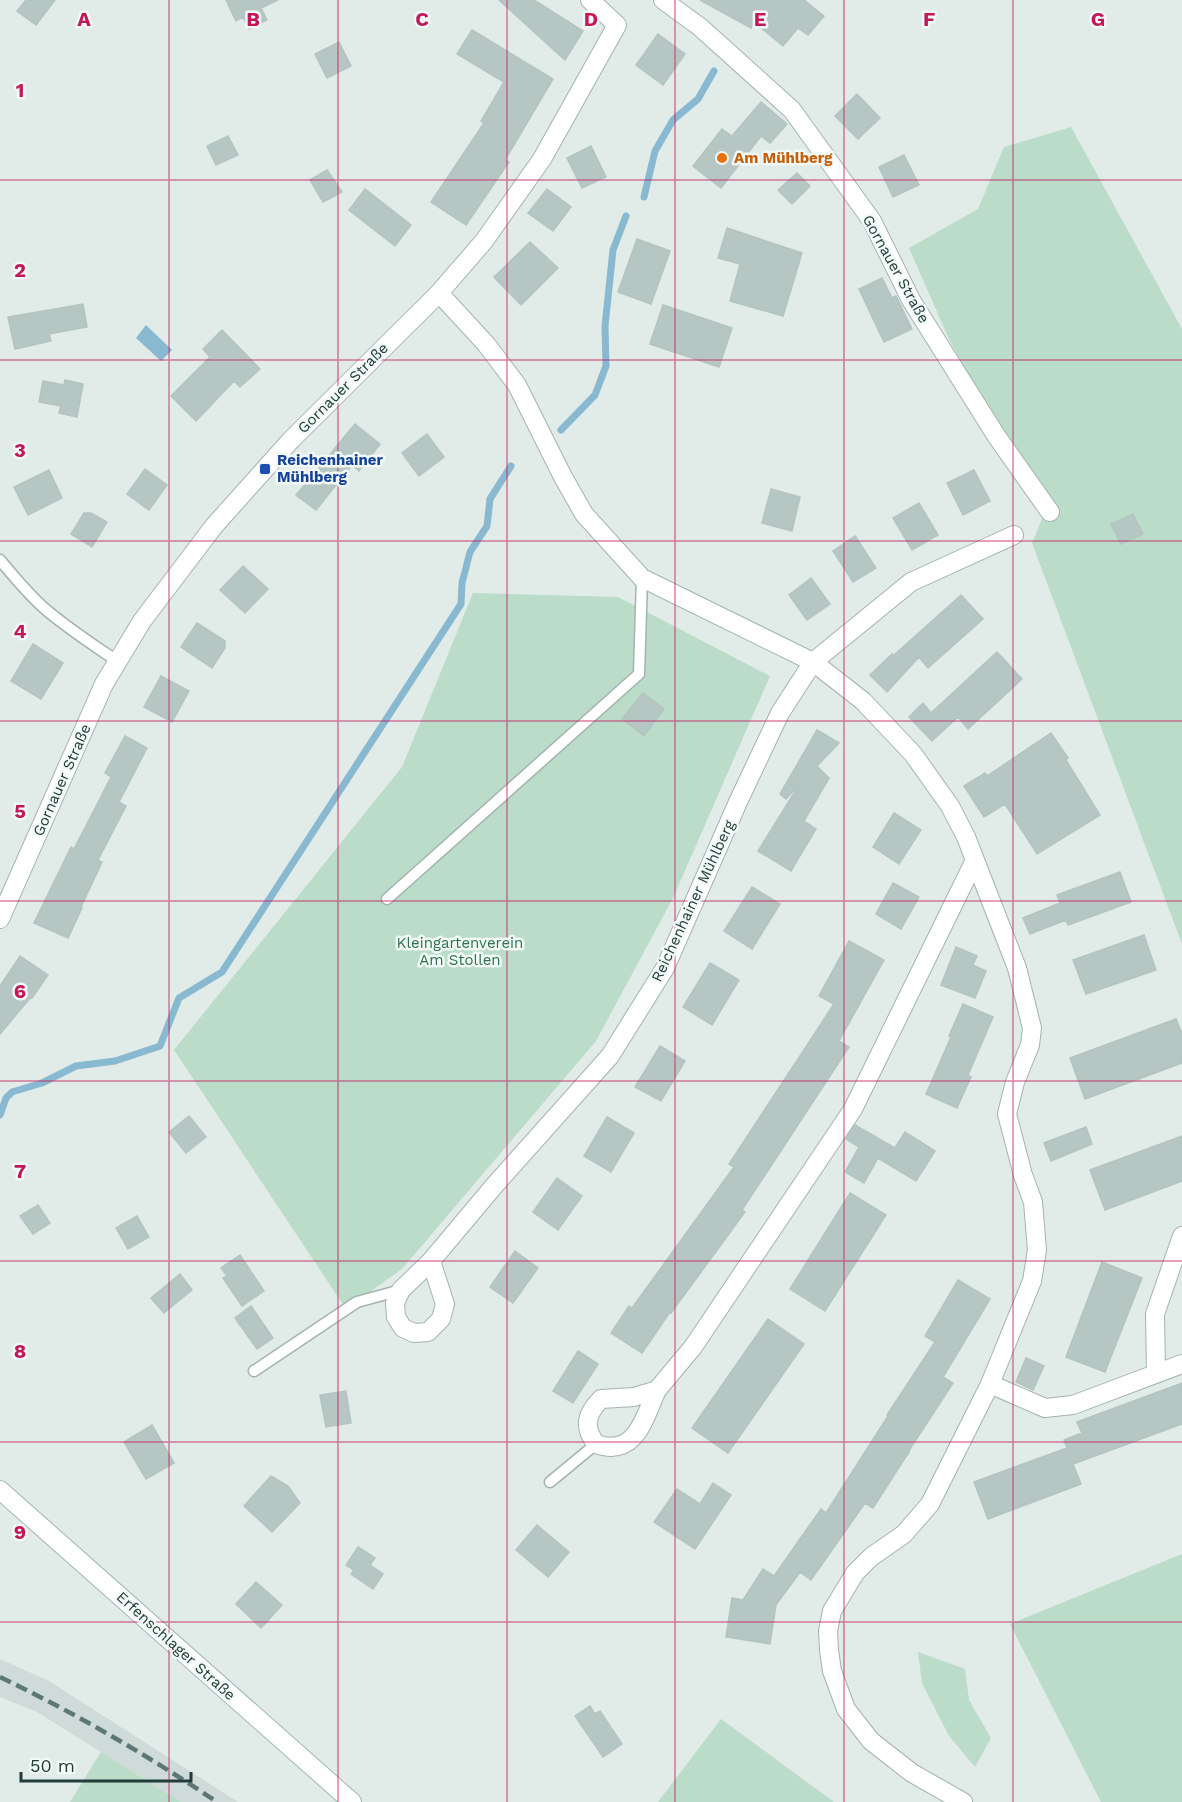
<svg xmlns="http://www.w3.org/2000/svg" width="1182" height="1802" viewBox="0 0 1182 1802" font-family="'Work Sans',sans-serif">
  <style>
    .built { fill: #cfdbd8 }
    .green { fill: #badcc9 }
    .water { fill: #89b9d0 }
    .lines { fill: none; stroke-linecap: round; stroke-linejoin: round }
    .stream { stroke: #89b9d0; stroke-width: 7 }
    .building { fill: #b6c6c2; stroke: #b3c5c0; stroke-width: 1.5 }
    .service-casing { stroke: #a4b3b0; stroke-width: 13 }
    .minor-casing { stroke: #a4b3b0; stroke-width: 20 }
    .secondary-casing { stroke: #9fb7b2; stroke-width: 20 }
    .service { stroke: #fff; stroke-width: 10 }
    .minor { stroke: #fff; stroke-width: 18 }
    .secondary { stroke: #fff; stroke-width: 18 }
    .rail { stroke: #5c7775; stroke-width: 4.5; stroke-dasharray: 12 6; stroke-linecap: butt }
    .grid { fill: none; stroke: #c2185b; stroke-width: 1.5; stroke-opacity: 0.55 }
    .food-dot { fill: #e8710a; stroke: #f1f8f6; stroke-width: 2 }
    .transit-dot { fill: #1a4fb4; stroke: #f1f8f6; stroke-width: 2 }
    .labels { text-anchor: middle; stroke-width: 5; stroke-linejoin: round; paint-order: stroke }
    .food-label { font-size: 15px; font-weight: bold; fill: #c56008; stroke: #f1f8f6; text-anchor: start }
    .street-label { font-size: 15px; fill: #213c39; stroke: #f1f8f6 }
    .transit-label { font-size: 15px; font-weight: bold; fill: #164399; stroke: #f1f8f6; text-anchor: start }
    .park-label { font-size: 15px; fill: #2c7253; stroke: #f1f8f6 }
    .grid-label { font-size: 20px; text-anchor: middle; font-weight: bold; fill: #c2185b; stroke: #f1f8f6; stroke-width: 5; stroke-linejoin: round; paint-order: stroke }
  </style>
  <rect width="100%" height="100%" fill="#e1ebe8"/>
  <path class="built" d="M 0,1659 L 49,1681 L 238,1802 L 181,1802 L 37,1712 L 0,1697 Z"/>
  <path class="green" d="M 1071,127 L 1182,329 L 1182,944 L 1032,543 L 1042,519 L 1003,439 L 949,339 L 909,248 L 978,209 L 1004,147 Z
    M 473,593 L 618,597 L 770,676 L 673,898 L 596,1041 L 402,1269 L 346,1309 L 174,1050 L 402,767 Z
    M 1182,1554 L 1182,1802 L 1101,1802 L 1010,1624 Z
    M 918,1652 L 965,1669 L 969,1700 L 991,1738 L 975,1767 L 949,1736 L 922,1683 Z
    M 721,1719 L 834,1802 L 658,1802 Z
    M 101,1752 L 181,1802 L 70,1802 Z"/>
  <path class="water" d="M 146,325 L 172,350 L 161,361 L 136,338 Z"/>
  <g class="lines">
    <path class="stream" d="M 644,197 L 655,151 L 673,120 L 698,99 L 714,71
      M 561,430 L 595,395 L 606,366 L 605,326 L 613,250 L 626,216
      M 0,1115 L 6,1098 L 12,1092 L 42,1083 L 76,1066 L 115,1061 L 160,1046 L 179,998 L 222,972 L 461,604 L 462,583 L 470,552 L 487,526 L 490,499 L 511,466"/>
  </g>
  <path class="building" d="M 26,0 L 55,0 L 36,25 L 17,11 Z
    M 226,0 L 278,0 L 261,8 L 267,20 L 249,29 L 243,17 L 236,21 Z
    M 499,0 L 534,0 L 583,31 L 565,60 Z
    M 700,0 L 804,0 L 824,16 L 808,35 L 798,28 L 783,46 L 754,22 L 751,28 Z
    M 472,30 L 553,79 L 505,160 L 509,162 L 466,225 L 431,202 L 484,123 L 481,121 L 504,82 L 457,54 Z
    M 658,34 L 685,54 L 663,85 L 636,65 Z
    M 339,42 L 351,66 L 327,78 L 315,54 Z
    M 857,94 L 880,118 L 858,139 L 835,116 Z
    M 761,102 L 787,124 L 770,143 L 761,136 L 721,188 L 693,166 L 722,129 L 732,136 Z
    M 228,136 L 238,155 L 216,165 L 207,146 Z
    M 591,146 L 606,177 L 582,188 L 567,158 Z
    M 904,155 L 919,185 L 893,197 L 879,167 Z
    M 327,170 L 342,192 L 323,202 L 310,180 Z
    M 797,173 L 810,186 L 792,204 L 778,190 Z
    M 365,189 L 411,225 L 395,246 L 349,210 Z
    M 547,189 L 571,207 L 553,231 L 528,213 Z
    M 727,228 L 802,253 L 783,316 L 730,301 L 740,264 L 718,258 Z
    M 637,239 L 670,251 L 651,304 L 618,292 Z
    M 530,242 L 558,268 L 521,305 L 494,277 Z
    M 882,278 L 892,298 L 896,296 L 912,329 L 884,342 L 859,289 Z
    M 83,304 L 87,327 L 49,334 L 51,341 L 15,349 L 8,317 Z
    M 663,305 L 732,328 L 719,367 L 650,344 Z
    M 222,330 L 260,369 L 240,387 L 234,381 L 196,421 L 171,396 L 210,357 L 203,349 Z
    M 65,380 L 83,384 L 77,417 L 59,413 L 61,406 L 39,402 L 43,381 L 64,385 Z
    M 355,424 L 380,444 L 359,471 L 352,465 L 316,510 L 296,495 Z
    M 427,434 L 444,457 L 419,476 L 402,453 Z
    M 145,469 L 167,485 L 149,510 L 127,494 Z
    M 49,470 L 62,498 L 28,515 L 14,487 Z
    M 974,470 L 990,501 L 963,515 L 947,483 Z
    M 771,489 L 800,497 L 792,531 L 762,523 Z
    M 919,503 L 938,535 L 912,550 L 893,518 Z
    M 84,513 L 91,513 L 107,522 L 92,547 L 71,534 Z
    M 1133,514 L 1143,534 L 1121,544 L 1111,524 Z
    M 855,536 L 876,568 L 853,582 L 833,551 Z
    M 243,566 L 268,589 L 245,613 L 220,590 Z
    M 811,578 L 830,604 L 807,620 L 789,595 Z
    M 961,595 L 983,619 L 928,668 L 919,657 L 887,692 L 870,675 L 892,654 L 893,656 Z
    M 197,623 L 225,641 L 225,648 L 212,668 L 181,647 Z
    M 33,644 L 63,663 L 41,699 L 11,681 Z
    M 997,652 L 1022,679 L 968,729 L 958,717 L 932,741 L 909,717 L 923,703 L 931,713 Z
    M 161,676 L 189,691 L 172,722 L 144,707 Z
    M 643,693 L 664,709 L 644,736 L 622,719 Z
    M 817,730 L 839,743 L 817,766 L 829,778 L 804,821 L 816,829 L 791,871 L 758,851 L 799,785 L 786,799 L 780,794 Z
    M 1051,733 L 1068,758 L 1066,760 L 1100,815 L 1037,854 L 1005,804 L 984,817 L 964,786 L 985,773 L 987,776 Z
    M 125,736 L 147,748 L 119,802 L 126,806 L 98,860 L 102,862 L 81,907 L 82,908 L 68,938 L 34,923 L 71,847 L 74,849 L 111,777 L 105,773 Z
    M 894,813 L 921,830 L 899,864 L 873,847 Z
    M 1120,872 L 1131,902 L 1068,925 L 1066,920 L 1030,934 L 1023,918 L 1060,903 L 1057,895 Z
    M 893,883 L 919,897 L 901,929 L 876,914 Z
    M 752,887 L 780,904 L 752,949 L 724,931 Z
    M 1144,935 L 1156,970 L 1086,994 L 1073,960 Z
    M 849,941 L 884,960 L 839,1041 L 849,1047 L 742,1210 L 745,1212 L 671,1313 L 670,1312 L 642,1353 L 611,1333 L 629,1306 L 632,1308 L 734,1167 L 729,1164 L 834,1004 L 819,996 Z
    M 956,947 L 977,956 L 973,965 L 986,971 L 975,998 L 941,985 Z
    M 20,956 L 48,975 L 32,998 L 31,997 L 0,1034 L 0,986 Z
    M 710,963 L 739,980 L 712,1025 L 683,1007 Z
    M 963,1004 L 993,1017 L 968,1075 L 971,1077 L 957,1108 L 926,1094 L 951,1037 L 949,1036 Z
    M 1176,1019 L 1182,1034 L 1182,1063 L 1085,1099 L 1070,1058 Z
    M 660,1046 L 685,1061 L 661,1101 L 635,1087 Z
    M 189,1116 L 206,1137 L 186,1153 L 169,1132 Z
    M 607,1117 L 634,1133 L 611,1172 L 584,1156 Z
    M 855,1125 L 895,1148 L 905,1132 L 935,1151 L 916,1181 L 878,1158 L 864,1183 L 845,1172 L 859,1147 L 846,1139 Z
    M 1086,1127 L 1092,1144 L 1051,1161 L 1044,1143 Z
    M 1182,1136 L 1182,1181 L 1105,1210 L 1090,1170 Z
    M 557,1178 L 582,1196 L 558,1230 L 533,1212 Z
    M 850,1193 L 886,1215 L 825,1311 L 790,1289 Z
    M 38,1205 L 50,1223 L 33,1234 L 20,1216 Z
    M 137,1216 L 149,1237 L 128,1249 L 116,1228 Z
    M 515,1251 L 538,1268 L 513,1303 L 490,1287 Z
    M 240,1255 L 264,1291 L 242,1306 L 223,1278 L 227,1276 L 221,1268 Z
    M 1102,1262 L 1142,1278 L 1105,1372 L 1066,1357 Z
    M 180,1274 L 192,1290 L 164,1313 L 151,1298 Z
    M 958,1280 L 990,1299 L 943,1377 L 953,1383 L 908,1452 L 909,1452 L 873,1508 L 865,1503 L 811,1580 L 800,1572 L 776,1605 L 770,1644 L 726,1637 L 732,1598 L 743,1600 L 763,1569 L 774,1576 L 821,1509 L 826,1513 L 888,1416 L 887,1415 L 935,1342 L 925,1336 Z
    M 251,1306 L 273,1338 L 257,1349 L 235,1318 Z
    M 768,1319 L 804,1344 L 728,1453 L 692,1428 Z
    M 578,1351 L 598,1364 L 573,1403 L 553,1391 Z
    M 1026,1358 L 1044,1366 L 1033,1390 L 1016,1382 Z
    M 1182,1383 L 1182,1424 L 1073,1464 L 1081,1484 L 988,1519 L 974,1482 L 1067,1448 L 1064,1440 L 1082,1433 L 1077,1422 Z
    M 346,1391 L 351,1423 L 326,1427 L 320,1395 Z
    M 152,1425 L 174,1463 L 146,1479 L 124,1442 Z
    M 271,1476 L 288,1486 L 300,1503 L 272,1532 L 244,1506 Z
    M 713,1483 L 731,1495 L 695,1549 L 654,1522 L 677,1489 L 700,1504 Z
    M 537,1525 L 569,1552 L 548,1577 L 516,1550 Z
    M 358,1547 L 375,1558 L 370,1565 L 383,1574 L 373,1589 L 351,1574 L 354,1570 L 346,1565 Z
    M 256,1582 L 282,1605 L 261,1628 L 236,1604 Z
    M 590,1706 L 595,1714 L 600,1711 L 622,1744 L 603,1757 L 575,1716 Z"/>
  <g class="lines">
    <defs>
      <path id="service" d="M 0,560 C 14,577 28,594 44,608 C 67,628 92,644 117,661
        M 387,899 L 639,674 L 642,578
        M 254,1371 L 357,1302 L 401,1290
        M 550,1482 L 596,1444"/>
      <path id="minor" d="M 663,0 L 700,27 L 792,110 L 872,221 L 911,300 L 997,437 L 1050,512
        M 439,293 L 486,344 L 517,385 L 563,477 L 584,514 L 642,578 L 813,662 L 863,701 L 913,754 L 950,806 L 966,837 L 1017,968 L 1032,1028 L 1030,1045 L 1015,1082 L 1007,1114 L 1023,1175 L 1033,1202 L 1037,1250 L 1032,1281 L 990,1384 L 930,1504 L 904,1534 L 871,1557 L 855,1573 L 832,1611 L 828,1631 L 829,1650 L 832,1671 L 846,1709 L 871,1741 L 912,1773 L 963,1802
        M 0,919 L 104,684 L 142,621 L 214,526 L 291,440 L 439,293 L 484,241 L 542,159 L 617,25 L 590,0
        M 431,1261 L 445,1304 L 441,1319 L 428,1332 L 414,1333 L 403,1328 L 396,1317 L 395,1303 L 401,1290 L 431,1261 L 494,1186 L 610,1056 L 665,968 L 738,802 L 780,713 L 813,662 L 911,582 L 1014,535
        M 1156,1374 L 1155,1314 L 1182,1236
        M 990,1384 L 1045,1408 L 1073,1405 L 1182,1364
        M 657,1390 C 644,1418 636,1458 596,1444 C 583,1427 586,1414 601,1399 L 634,1397 L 657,1390 L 693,1347 L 853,1109 L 974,862"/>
      <path id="secondary" d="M 0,1490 L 352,1802"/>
    </defs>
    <use href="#service" class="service-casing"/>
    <use href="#minor" class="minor-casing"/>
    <use href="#secondary" class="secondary-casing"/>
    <use href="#service" class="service"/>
    <use href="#minor" class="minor"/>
    <use href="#secondary" class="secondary"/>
    <path class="rail" d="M 0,1677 C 75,1713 147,1755 217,1802"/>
  </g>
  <path class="grid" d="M 169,0 L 169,1802M 338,0 L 338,1802M 507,0 L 507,1802M 675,0 L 675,1802M 844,0 L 844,1802M 1013,0 L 1013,1802M 0,180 L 1182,180M 0,360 L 1182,360M 0,541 L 1182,541M 0,721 L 1182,721M 0,901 L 1182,901M 0,1081 L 1182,1081M 0,1261 L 1182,1261M 0,1442 L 1182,1442M 0,1622 L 1182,1622"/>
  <circle class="food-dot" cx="722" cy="158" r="6"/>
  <rect class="transit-dot" x="259" y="463" width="12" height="12" rx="3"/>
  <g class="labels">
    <g class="food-label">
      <text x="734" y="163">Am Mühlberg</text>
    </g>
    <g class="street-label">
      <text transform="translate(896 269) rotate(61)" y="5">Gornauer Straße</text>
      <text transform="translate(343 388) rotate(-45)" y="5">Gornauer Straße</text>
      <text transform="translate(62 780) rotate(-66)" y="5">Gornauer Straße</text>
      <text transform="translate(693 901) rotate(-65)" y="5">Reichenhainer Mühlberg</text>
      <text transform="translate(176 1646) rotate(42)" y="5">Erfenschlager Straße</text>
    </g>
    <g class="transit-label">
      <text x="277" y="465">Reichenhainer<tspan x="277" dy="17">Mühlberg</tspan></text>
    </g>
    <g class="park-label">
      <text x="460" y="948">Kleingartenverein<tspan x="460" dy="17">Am Stollen</tspan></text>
    </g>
  </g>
  <g class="grid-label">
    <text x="84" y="26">A</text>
    <text x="253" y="26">B</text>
    <text x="422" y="26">C</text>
    <text x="591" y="26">D</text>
    <text x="760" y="26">E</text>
    <text x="929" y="26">F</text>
    <text x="1098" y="26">G</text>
    <text x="20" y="97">1</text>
    <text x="20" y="277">2</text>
    <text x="20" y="457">3</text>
    <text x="20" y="638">4</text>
    <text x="20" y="818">5</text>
    <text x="20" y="998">6</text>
    <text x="20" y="1178">7</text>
    <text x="20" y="1358">8</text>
    <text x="20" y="1539">9</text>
  </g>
  <path d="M21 1772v9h170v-9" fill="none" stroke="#213c39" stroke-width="3"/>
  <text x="30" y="1772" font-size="18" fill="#213c39" stroke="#f1f8f6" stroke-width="4.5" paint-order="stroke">50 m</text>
</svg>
